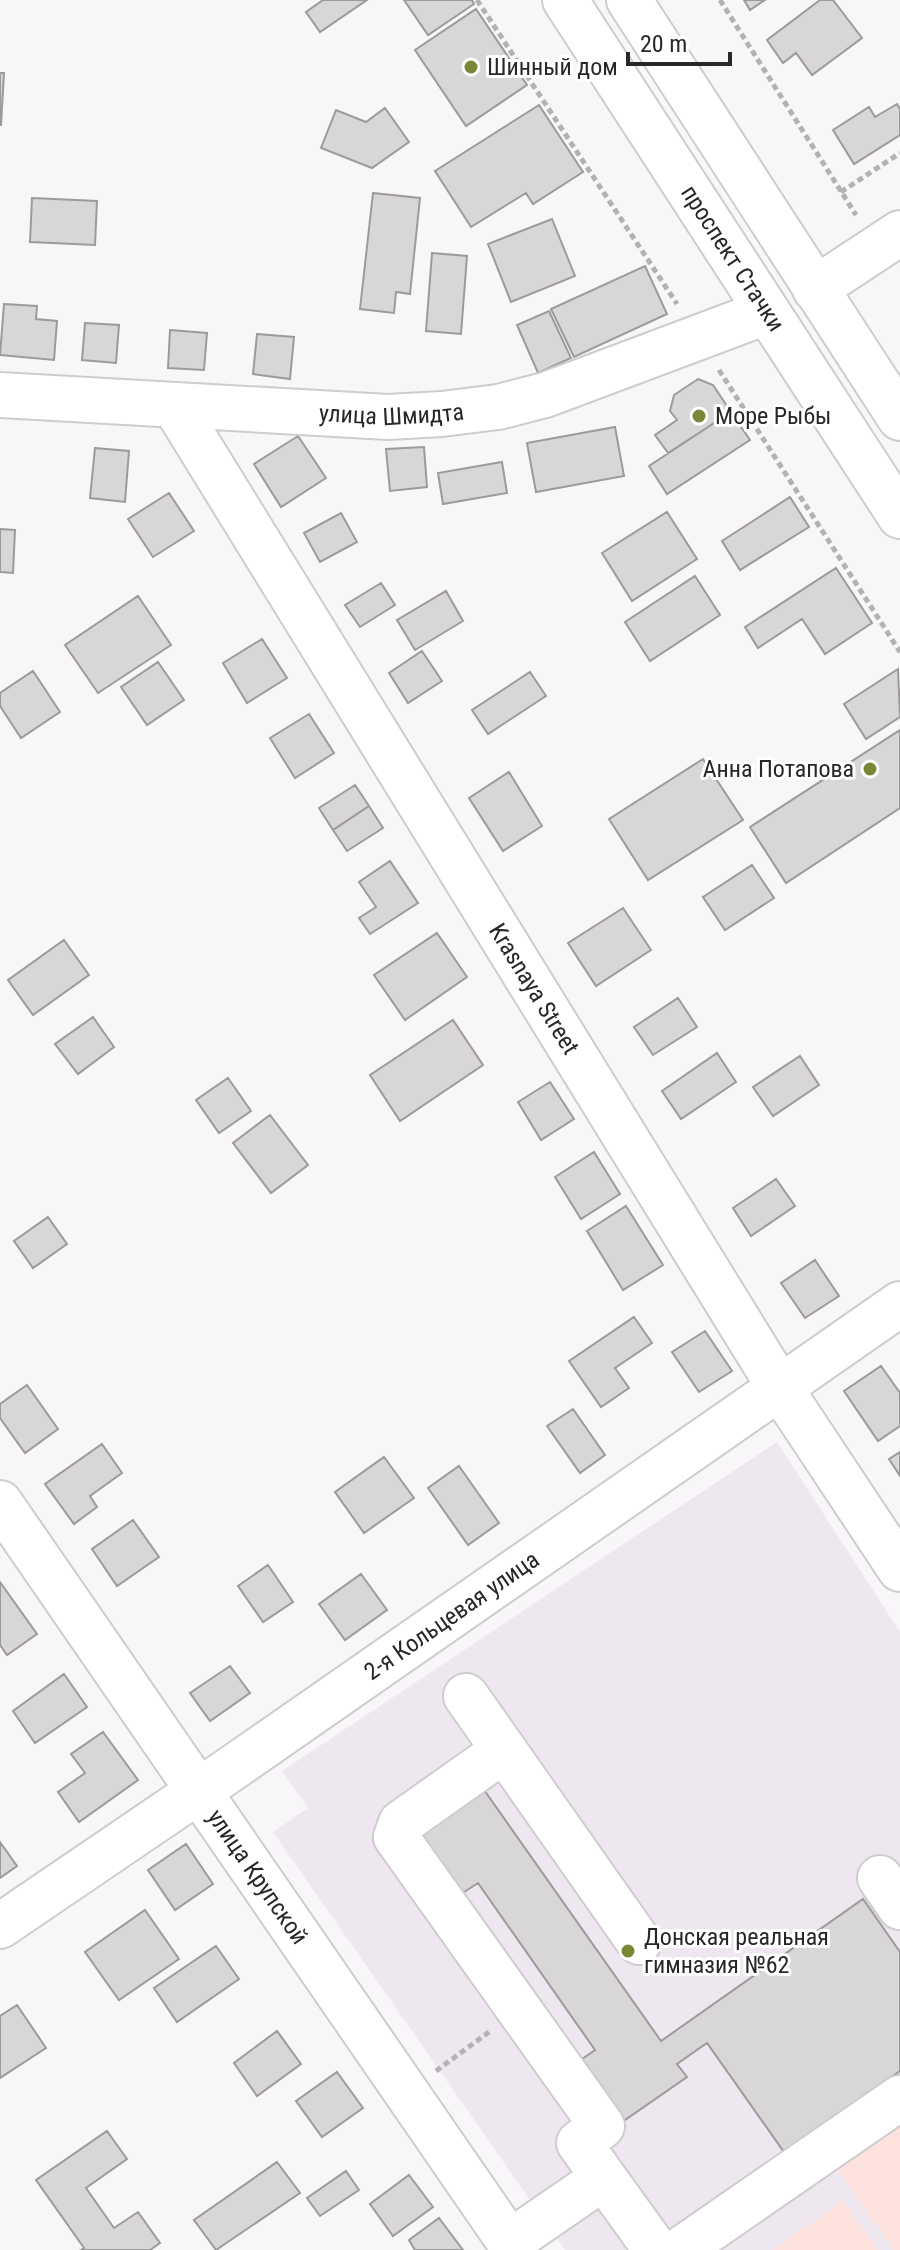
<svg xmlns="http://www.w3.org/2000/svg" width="900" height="2250" viewBox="0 0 900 2250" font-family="'Roboto Condensed',sans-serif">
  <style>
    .built { fill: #efe7ef }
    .green { fill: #fee2de }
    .building { fill: #d9d6d7; stroke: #9d9a9b; stroke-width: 2 }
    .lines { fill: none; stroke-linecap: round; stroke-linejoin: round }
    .minor-casing { stroke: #cfcccf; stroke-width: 48 }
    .major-casing { stroke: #cfcccf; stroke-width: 48 }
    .path { stroke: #b3b1b3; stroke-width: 5; stroke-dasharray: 6 4; stroke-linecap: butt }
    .minor { stroke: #fff; stroke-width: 44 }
    .major { stroke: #fff; stroke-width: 44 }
    .poi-dot { fill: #7a8735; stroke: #fff; stroke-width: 3 }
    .labels { text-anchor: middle; stroke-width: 6; stroke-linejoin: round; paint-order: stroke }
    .poi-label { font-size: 24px; fill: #282728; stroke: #fff; text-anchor: start }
    .street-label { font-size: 24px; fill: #282728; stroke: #fff }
  </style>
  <rect width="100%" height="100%" fill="#f8f6f8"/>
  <path class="built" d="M 777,1442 L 900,1632 L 900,2250 L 565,2250 L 273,1832 L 308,1808 L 282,1771 Z"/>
  <path class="green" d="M 900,2115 L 900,2250 L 894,2250 L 833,2163 Z
    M 843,2201 L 878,2250 L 773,2250 Z"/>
  <path class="building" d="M 323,0 L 367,0 L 320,32 L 306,12 Z
    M 404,0 L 472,0 L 474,4 L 428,35 Z
    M 744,0 L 765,0 L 750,10 Z
    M 820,0 L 833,0 L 862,38 L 812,75 L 796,53 L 783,63 L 767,40 Z
    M 476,9 L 527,85 L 466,126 L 415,50 Z
    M 0,73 L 4,73 L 1,125 L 0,125 Z
    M 897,104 L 900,109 L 900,135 L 854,164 L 833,130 L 869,107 L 875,117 Z
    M 539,105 L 583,172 L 533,204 L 526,193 L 471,227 L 435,171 Z
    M 385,108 L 409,142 L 372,168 L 321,148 L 336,110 L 366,122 Z
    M 373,193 L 420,198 L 410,294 L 396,292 L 394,313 L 360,309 Z
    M 32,198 L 97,201 L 95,245 L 30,242 Z
    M 552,219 L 575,276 L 511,302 L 488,244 Z
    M 432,253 L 467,256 L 461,334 L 426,331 Z
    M 645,266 L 667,314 L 574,357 L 551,309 Z
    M 4,304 L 37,306 L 36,319 L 57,321 L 54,360 L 0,355 Z
    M 549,311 L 571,358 L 538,373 L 517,325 Z
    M 85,323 L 119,325 L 116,363 L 82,360 Z
    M 170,330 L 207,333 L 204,370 L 168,368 Z
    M 257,334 L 294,337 L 290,379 L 253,374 Z
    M 698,379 L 713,385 L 731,412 L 668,453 L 655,435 L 677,420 L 670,411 L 674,395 Z
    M 731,412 L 750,440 L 667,494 L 649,466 Z
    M 615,427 L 624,476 L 536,492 L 527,443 Z
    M 298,436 L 326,478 L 281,507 L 254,464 Z
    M 424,447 L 427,487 L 390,491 L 386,449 Z
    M 95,448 L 129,451 L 125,502 L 90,498 Z
    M 502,462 L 507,493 L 443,504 L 438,473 Z
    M 169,493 L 194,531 L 153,557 L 128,519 Z
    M 790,497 L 809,527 L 740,570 L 722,541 Z
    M 667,512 L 697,559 L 632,601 L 602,553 Z
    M 341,513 L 357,542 L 320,562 L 304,533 Z
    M 0,529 L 15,530 L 13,573 L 0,572 Z
    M 836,568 L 872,623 L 825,654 L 802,619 L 758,648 L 745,627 Z
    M 695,576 L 720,615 L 650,661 L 625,622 Z
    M 381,583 L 395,605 L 360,627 L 345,605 Z
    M 446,591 L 463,621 L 415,650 L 397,620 Z
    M 138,596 L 171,645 L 98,693 L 65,645 Z
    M 262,639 L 287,678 L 247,703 L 223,663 Z
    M 422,651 L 442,681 L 408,703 L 389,673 Z
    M 158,662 L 184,700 L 147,725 L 121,687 Z
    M 898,669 L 900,717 L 866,739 L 844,704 Z
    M 33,671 L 60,712 L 21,738 L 0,706 L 0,693 Z
    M 530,672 L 546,696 L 488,734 L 472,710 Z
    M 309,714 L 334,753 L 295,778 L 270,738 Z
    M 900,730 L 900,808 L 786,883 L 750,827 Z
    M 703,759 L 743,820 L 648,880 L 609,819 Z
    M 509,772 L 542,826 L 503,851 L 469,798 Z
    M 355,785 L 369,806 L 333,830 L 319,808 Z
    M 369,806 L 383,828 L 347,851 L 333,830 Z
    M 390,861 L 418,903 L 370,934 L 359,918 L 376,907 L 359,882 Z
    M 752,865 L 774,898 L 725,930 L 703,897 Z
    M 623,908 L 651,950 L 596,986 L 568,943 Z
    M 437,933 L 467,977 L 405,1020 L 374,975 Z
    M 64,940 L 89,975 L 33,1015 L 8,980 Z
    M 678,998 L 697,1027 L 653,1055 L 634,1027 Z
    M 93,1017 L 114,1047 L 78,1074 L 55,1044 Z
    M 453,1020 L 483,1065 L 400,1121 L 370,1075 Z
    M 717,1053 L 736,1082 L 681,1119 L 662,1091 Z
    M 800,1056 L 819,1085 L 773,1116 L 753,1087 Z
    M 228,1078 L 251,1111 L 219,1133 L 196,1100 Z
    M 550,1082 L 574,1119 L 541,1140 L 518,1102 Z
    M 270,1115 L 308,1165 L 271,1193 L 233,1143 Z
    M 594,1152 L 620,1194 L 581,1219 L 555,1177 Z
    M 776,1179 L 795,1206 L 751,1236 L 733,1208 Z
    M 626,1206 L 663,1265 L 623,1290 L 587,1231 Z
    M 48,1217 L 67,1244 L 33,1268 L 14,1241 Z
    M 815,1260 L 839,1296 L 805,1318 L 781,1283 Z
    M 634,1317 L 652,1343 L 615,1368 L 629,1388 L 601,1407 L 569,1361 Z
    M 705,1331 L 732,1371 L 699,1392 L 672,1352 Z
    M 881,1366 L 900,1393 L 900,1426 L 878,1441 L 844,1391 Z
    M 27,1385 L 58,1429 L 25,1453 L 0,1418 L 0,1404 Z
    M 573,1409 L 605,1455 L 580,1473 L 547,1426 Z
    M 102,1444 L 122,1473 L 90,1496 L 97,1507 L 74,1524 L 45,1484 Z
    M 900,1452 L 900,1476 L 889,1459 Z
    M 384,1457 L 414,1498 L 364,1533 L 335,1492 Z
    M 459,1466 L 499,1523 L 468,1545 L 428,1488 Z
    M 133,1520 L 159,1557 L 117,1586 L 92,1549 Z
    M 268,1565 L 293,1602 L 263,1622 L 238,1586 Z
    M 361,1574 L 387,1610 L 345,1640 L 319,1604 Z
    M 0,1582 L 37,1634 L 7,1655 L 0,1645 Z
    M 230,1666 L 250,1693 L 210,1721 L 190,1693 Z
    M 64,1674 L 87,1707 L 35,1743 L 13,1711 Z
    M 103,1732 L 138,1780 L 79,1822 L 58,1792 L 85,1773 L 71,1754 Z
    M 482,1787 L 661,2041 L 863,1899 L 900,1952 L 900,2071 L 784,2152 L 707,2043 L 677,2064 L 687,2077 L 612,2129 L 569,2068 L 595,2050 L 478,1883 L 452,1900 L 409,1838 Z
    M 0,1842 L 17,1866 L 0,1878 Z
    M 186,1844 L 213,1884 L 175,1910 L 148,1870 Z
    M 145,1910 L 179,1959 L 119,2000 L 85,1952 Z
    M 216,1946 L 239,1979 L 177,2022 L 154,1988 Z
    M 17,2005 L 46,2048 L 0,2078 L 0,2016 Z
    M 277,2031 L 301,2064 L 257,2096 L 234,2063 Z
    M 337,2072 L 363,2108 L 322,2137 L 296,2101 Z
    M 107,2131 L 127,2159 L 86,2188 L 114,2228 L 138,2212 L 160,2243 L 150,2250 L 81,2250 L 84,2248 L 36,2180 Z
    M 277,2162 L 300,2193 L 216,2250 L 194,2220 Z
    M 346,2171 L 359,2190 L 320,2216 L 307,2198 Z
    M 409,2175 L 433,2207 L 393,2236 L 370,2204 Z
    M 439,2218 L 463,2250 L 415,2250 L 409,2240 Z"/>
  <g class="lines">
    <defs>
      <g id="minor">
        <path d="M 815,289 L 900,233"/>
        <path id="s1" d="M 0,395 L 388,417 L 442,414 L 498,407 L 545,395 L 766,312"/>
        <path id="s2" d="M 174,405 L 780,1388 L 900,1569"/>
        <path id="s3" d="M 0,1503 L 515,2250"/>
        <path d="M 466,1696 L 504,1750 L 401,1823 L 396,1837 L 602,2126 L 579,2143 L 656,2250"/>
        <path d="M 504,1750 L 639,1942"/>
        <path d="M 880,1878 L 900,1907"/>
        <path id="s4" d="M 0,1926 L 231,1769 L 900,1304"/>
        <path d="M 510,2242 L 603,2178"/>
        <path d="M 680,2250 L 900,2098"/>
      </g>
      <g id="major">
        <path id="s5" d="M 565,0 L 900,516"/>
        <path d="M 629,0 L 900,418"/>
      </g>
    </defs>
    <use href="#minor" class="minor-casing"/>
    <use href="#major" class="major-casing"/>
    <path class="path" d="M 477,0 L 677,304
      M 720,0 L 856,215
      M 841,192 L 900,153
      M 719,370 L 900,652
      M 436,2071 L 489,2032"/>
    <use href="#minor" class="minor"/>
    <use href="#major" class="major"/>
  </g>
  <g class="poi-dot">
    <circle cx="471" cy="67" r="8"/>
    <circle cx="699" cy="416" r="8"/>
    <circle cx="870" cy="769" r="8"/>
    <circle cx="628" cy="1951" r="8"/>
  </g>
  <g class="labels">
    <g class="poi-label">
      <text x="487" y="75">Шинный дом</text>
      <text x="715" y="424">Море Рыбы</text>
      <text x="854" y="777" text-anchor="end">Анна Потапова</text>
      <text x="644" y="1945">Донская реальная<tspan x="644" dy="28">гимназия №62</tspan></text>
    </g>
    <g class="street-label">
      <text dy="8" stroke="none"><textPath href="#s5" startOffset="308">проспект Стачки</textPath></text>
      <text dy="8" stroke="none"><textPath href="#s1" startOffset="392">улица Шмидта</textPath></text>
      <text dy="8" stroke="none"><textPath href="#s2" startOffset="686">Krasnaya Street</textPath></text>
      <text dy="8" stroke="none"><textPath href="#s4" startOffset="548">2-я Кольцевая улица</textPath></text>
      <text dy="8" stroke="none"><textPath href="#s3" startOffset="454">улица Крупской</textPath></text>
    </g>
  </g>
  <path d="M628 52v12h102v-12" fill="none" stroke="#282728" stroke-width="4"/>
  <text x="640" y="52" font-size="24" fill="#282728" stroke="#ffffff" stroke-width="6" paint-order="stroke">20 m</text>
</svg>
